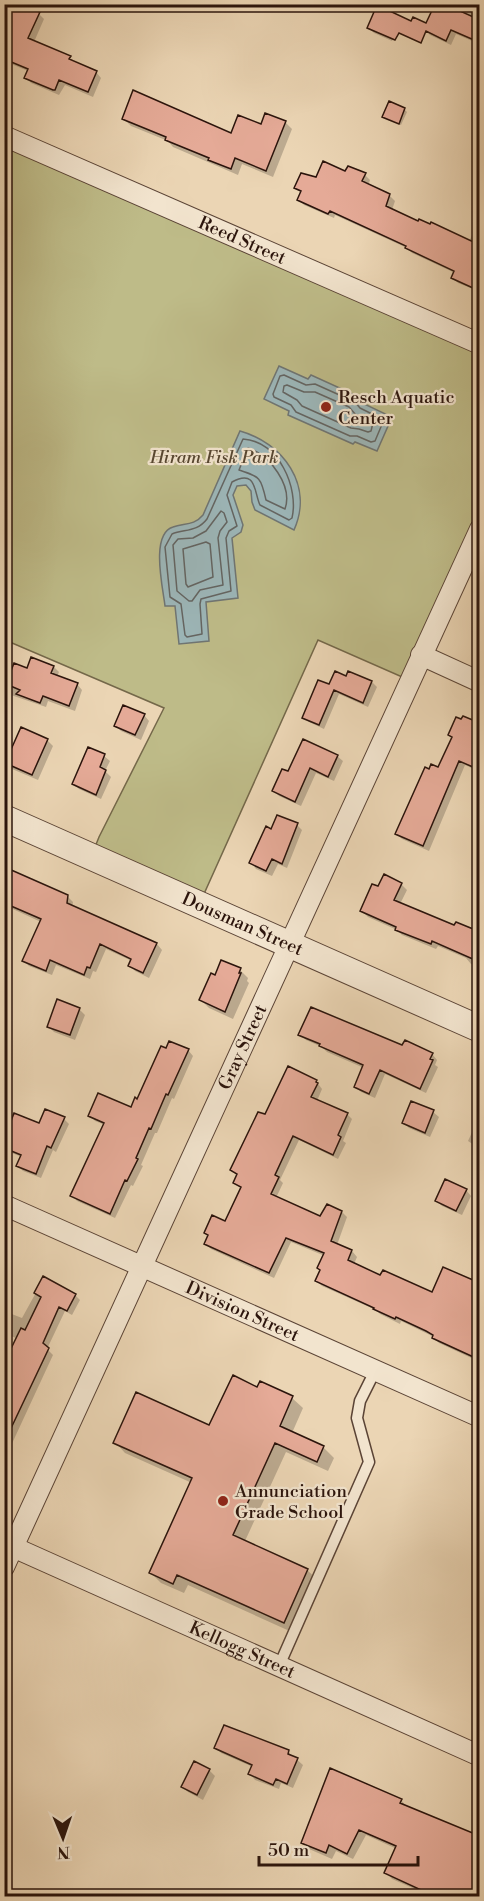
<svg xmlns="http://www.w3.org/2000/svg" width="484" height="1901" viewBox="0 0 484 1901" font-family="'Libre Bodoni',serif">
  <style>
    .green { fill: #bebb88; stroke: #74684a; stroke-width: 1.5 }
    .water { fill: #9cb6b8; stroke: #6f7573; stroke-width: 1.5 }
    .shadow { fill: #0003 }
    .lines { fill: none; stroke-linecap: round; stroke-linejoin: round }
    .shore { stroke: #646562; stroke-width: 1.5 }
    .building { fill: #e5aa97; stroke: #2b140c; stroke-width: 1.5 }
    .service-casing { stroke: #5b4436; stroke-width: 13 }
    .minor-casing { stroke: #5b4436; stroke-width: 22 }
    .tertiary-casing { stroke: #5b4436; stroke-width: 28 }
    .service { stroke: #f2e4ce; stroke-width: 10 }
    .minor { stroke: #f2e4ce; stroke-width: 20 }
    .tertiary { stroke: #f2e4ce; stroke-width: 26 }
    .poi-dot { fill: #8f2418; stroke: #f2e4ce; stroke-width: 2 }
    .labels { text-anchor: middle; stroke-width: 4.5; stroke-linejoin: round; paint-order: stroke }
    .street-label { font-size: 18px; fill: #2b140c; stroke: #f2e4ce }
    .poi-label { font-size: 18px; fill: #2b140c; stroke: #f2e4ce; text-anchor: start }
    .park-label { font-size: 18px; font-style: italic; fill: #574631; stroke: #f2e4ce }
  </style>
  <rect width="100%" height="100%" fill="#ebd5b4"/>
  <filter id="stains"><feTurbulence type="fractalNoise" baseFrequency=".00333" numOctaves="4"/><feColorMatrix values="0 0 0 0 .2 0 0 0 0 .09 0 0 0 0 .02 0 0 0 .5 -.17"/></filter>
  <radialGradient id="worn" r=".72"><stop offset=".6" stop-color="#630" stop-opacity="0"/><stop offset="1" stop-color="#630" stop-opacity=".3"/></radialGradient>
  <path class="green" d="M 4,136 L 479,344 L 479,529 L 409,680 L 318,640 L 199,905 L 91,857 L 99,837 L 164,708 L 5,640 Z"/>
  <path class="water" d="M 279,366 L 308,379 L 311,375 L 364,399 L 362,403 L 392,417 L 377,451 L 355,442 L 353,444 L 288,415 L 289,411 L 264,399 Z
    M 240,431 C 283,443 314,485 294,530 L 255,510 L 252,502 L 251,491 L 246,485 L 237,486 L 233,495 L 243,525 L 241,532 L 232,538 L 238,598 L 206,602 L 209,641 L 179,644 L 175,606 L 165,606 C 163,588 150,534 173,527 C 184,523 194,526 203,515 Z"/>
  <path class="shadow" d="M 436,4 L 480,4 L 479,44 L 456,34 L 451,45 L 430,35 L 425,30 Z
    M 4,7 L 17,12 L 39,14 L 44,19 L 34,42 L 70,57 L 67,67 L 71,59 L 75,63 L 96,72 L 101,78 L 93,97 L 65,85 L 59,95 L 31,83 L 26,77 L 28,71 L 4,61 Z
    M 401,21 L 392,41 L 374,33 L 368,27 Z
    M 404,109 L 407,112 L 401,125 L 384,117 Z
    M 124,119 L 232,135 L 261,126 L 285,122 L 292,129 L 273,177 L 242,164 L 238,175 L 173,147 L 168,141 L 131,126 Z
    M 346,173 L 365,175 L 370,180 L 368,186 L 389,195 L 395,201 L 392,210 L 469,242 L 473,233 L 480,235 L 480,292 L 458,283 L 453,278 L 455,273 L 412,253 L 407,248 L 335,215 L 334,218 L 304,205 L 299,200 L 301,193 L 296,188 L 317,178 Z
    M 15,665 L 28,670 L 54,667 L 59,672 L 57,677 L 77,684 L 82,690 L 75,711 L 48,701 L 46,707 L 11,695 L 5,689 Z
    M 347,678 L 372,682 L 377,687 L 368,707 L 339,694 L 324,729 L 309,722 L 304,717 L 330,686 Z
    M 144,715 L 149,721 L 141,740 L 121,731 L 116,726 Z
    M 480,725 L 480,772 L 465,765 L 429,851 L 402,839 L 397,834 L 439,769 Z
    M 47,740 L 53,746 L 38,780 L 12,769 L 7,763 Z
    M 104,756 L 110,761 L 105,771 L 111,777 L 101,799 L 79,789 L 73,784 Z
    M 337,756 L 343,761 L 334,781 L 316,773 L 301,806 L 279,796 L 274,791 L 289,773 Z
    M 297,825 L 302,830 L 287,868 L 278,864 L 272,876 L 256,869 L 251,863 L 272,831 Z
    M 4,867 L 68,897 L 73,902 L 72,907 L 157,944 L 162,950 L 149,978 L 135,971 L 130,965 L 132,961 L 106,949 L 96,972 L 93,971 L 90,979 L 56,965 L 52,975 L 29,966 L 24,961 L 41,922 L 4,905 Z
    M 401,884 L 407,890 L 400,904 L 455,927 L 457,924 L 480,935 L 480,968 L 471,964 L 466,958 L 438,946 L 436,949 L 402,935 L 397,930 L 368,917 L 362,911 L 379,888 Z
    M 4,950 L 10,955 L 4,966 Z
    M 240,970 L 248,978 L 247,981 L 249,983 L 233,1019 L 209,1008 L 201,1000 L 215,977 Z
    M 79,1009 L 85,1015 L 75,1040 L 54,1032 L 48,1026 Z
    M 300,1034 L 403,1047 L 432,1054 L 437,1060 L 435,1065 L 438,1067 L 426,1093 L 385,1074 L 375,1098 L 361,1092 L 356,1087 L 364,1068 L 327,1052 L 322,1047 L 306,1040 Z
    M 167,1049 L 188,1050 L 193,1056 L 174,1099 L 172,1098 L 157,1133 L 155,1133 L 141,1165 L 143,1166 L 133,1186 L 131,1185 L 115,1218 L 77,1201 L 72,1195 L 105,1125 L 95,1121 L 90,1115 L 131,1109 L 138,1101 Z
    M 316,1081 L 322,1089 L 317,1101 L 347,1114 L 352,1119 L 343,1141 L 346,1143 L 338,1159 L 299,1140 L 280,1180 L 283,1183 L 276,1198 L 321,1218 L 342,1212 L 347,1217 L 337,1245 L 352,1251 L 357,1257 L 354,1264 L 381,1277 L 480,1310 L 480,1362 L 439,1343 L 432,1336 L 401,1321 L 400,1324 L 380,1314 L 376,1310 L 322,1286 L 317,1281 L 325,1256 L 291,1242 L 274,1278 L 211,1249 L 206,1244 L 209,1237 L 205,1233 L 226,1223 L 242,1189 L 234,1183 L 238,1176 L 232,1170 L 266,1115 Z
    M 480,1109 L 480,1149 L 468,1141 L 478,1119 L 476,1117 Z
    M 4,1110 L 40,1125 L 64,1119 L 69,1124 L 56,1152 L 53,1150 L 41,1178 L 23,1171 L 18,1166 L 22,1157 L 4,1150 Z
    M 433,1112 L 439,1117 L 430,1137 L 409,1128 L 404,1123 Z
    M 466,1190 L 471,1196 L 462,1215 L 442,1206 L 437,1201 Z
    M 4,1269 L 12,1275 L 4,1292 Z
    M 44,1278 L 75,1295 L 80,1300 L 72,1315 L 65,1311 L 47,1349 L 53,1355 L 9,1450 L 11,1452 L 4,1465 L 4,1366 L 16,1338 L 4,1333 L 4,1311 L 22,1318 Z
    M 261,1383 L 292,1398 L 303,1408 L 292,1433 L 323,1447 L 334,1458 L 328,1471 L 286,1452 L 245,1541 L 307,1570 L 318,1580 L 294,1633 L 188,1585 L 184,1593 L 161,1583 L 151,1573 L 192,1483 L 125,1453 L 115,1442 L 210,1427 L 258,1389 Z
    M 216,1747 L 288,1752 L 303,1765 L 293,1788 L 281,1783 L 279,1789 L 255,1780 L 250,1774 L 253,1767 L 221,1753 Z
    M 209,1770 L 215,1776 L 203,1800 L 188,1792 L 183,1787 Z
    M 401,1800 L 407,1807 L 480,1839 L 480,1896 L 431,1896 L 392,1879 L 386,1872 L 397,1849 L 366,1835 L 353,1859 L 336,1851 L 332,1859 L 309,1849 L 303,1843 Z"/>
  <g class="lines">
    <path class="shore" d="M 284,375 L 306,385 L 315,384 L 355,402 L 360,408 L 382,419 L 383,422 L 375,441 L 371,442 L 357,436 L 350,436 L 296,412 L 291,405 L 274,397 L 273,394 L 280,376 Z
      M 287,385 L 304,392 L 315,392 L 349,407 L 356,415 L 373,423 L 371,431 L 368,432 L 359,429 L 351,428 L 302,406 L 297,400 L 283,392 L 284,386 Z
      M 243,439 C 279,441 299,488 292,518 L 289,520 L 260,505 C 254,493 257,468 232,482 L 227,495 L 237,526 L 229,531 L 226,538 L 231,591 L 201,599 L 200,604 L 202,634 L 187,637 L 185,635 L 181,604 L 170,597 L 165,547 L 172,534 C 185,529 197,532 207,519 Z
      M 248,448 C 270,455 293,486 285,509 L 266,500 C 261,477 260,477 239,470 Z
      M 221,511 L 224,513 L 227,522 L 220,531 L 218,538 L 223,585 L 200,590 L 192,601 L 189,601 L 177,591 L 173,545 L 178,539 L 193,538 L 206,531 Z
      M 206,542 L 210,544 L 213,577 L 188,587 L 186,584 L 183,549 Z"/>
  </g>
  <path class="building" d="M 18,4 L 40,12 L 28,38 L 71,56 L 69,59 L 97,71 L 88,92 L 59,80 L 55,90 L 53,90 L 24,78 L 28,69 L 4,59 L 4,5 L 16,10 Z
    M 435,4 L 466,4 L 462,12 L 480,20 L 480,28 L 474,40 L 451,30 L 446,41 L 426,31 L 421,43 L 399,33 L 395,40 L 367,28 L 377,5 L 411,21 L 413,17 L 426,23 Z
    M 133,90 L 231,133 L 238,115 L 261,124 L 265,113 L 286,121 L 266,171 L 235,158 L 231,169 L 208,160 L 209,158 L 165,140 L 166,137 L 122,119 Z
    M 389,101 L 405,108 L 399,124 L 382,117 Z
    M 323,161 L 345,171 L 348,166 L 366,173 L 362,181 L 390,194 L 386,206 L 418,221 L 419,219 L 430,224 L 431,222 L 480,245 L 480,274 L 473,288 L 451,278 L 454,271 L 405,248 L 406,246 L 330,211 L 328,214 L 297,200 L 301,191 L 294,188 L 301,173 L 316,177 Z
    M 31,657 L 54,666 L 51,673 L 78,683 L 69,706 L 43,696 L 40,703 L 16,694 L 20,690 L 6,684 L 14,663 L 27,668 Z
    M 335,671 L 346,676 L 348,671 L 372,681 L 363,703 L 334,690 L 319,725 L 302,718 L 318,680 L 329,684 Z
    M 123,705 L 145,714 L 135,735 L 114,726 Z
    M 463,716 L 480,723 L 480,770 L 459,761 L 423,846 L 395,834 L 425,767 L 429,769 L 431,764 L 438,767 L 452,737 L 448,735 L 456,717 L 461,719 Z
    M 21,727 L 48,739 L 32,775 L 5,763 Z
    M 303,739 L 338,755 L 328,777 L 310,768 L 295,802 L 272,791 L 282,769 L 288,771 Z
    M 88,747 L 105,754 L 100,767 L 106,770 L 96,795 L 72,784 Z
    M 277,815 L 298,823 L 282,864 L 272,859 L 266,871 L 249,863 L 266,826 L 271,829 Z
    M 9,869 L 68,895 L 67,903 L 157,943 L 143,973 L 128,966 L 131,959 L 100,944 L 90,968 L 87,967 L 84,975 L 50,960 L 46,971 L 22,961 L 41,919 L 4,903 L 4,878 Z
    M 384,874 L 402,883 L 394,900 L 454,925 L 456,922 L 478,931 L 474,941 L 480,943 L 480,950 L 475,960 L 432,941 L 431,944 L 395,930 L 396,927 L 360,911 L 372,884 L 378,886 Z
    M 221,960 L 241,968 L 239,973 L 241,973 L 225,1012 L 199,1000 L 211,973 L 215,975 Z
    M 57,999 L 80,1008 L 70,1035 L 47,1027 Z
    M 311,1007 L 402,1045 L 405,1040 L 433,1053 L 430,1059 L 433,1060 L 420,1089 L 380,1070 L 369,1094 L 354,1087 L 363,1065 L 319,1046 L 320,1044 L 298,1035 Z
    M 169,1041 L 189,1049 L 168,1095 L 166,1094 L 151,1129 L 149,1128 L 136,1158 L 138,1159 L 127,1181 L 125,1180 L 110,1214 L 70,1196 L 104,1123 L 88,1116 L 98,1093 L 131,1107 L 135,1097 L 137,1099 L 161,1046 L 166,1048 Z
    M 288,1066 L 317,1080 L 316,1082 L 318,1083 L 311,1097 L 348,1113 L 338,1135 L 341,1137 L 333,1155 L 293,1136 L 275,1175 L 279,1177 L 271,1194 L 320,1216 L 327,1204 L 342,1211 L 331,1241 L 352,1250 L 348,1260 L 380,1275 L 383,1270 L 432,1292 L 443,1267 L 480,1283 L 480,1360 L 432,1338 L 433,1335 L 426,1331 L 396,1317 L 395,1319 L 373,1309 L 374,1308 L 315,1281 L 320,1270 L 317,1268 L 324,1253 L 286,1238 L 269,1273 L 204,1244 L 208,1235 L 204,1233 L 212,1215 L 225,1221 L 241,1187 L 233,1183 L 237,1174 L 230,1170 L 258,1112 L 265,1114 Z
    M 411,1101 L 434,1110 L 425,1133 L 402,1123 Z
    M 45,1109 L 65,1117 L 51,1148 L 47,1146 L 36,1174 L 16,1166 L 21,1155 L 4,1148 L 4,1119 L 11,1121 L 14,1113 L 39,1123 Z
    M 445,1179 L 467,1189 L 456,1211 L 435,1201 Z
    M 43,1276 L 76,1294 L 67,1311 L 59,1307 L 43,1343 L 49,1348 L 4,1443 L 4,1363 L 21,1328 L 25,1330 L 41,1297 L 34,1293 Z
    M 233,1375 L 257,1387 L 260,1381 L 293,1396 L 280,1426 L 324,1446 L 317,1462 L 275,1443 L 233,1535 L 308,1569 L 284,1623 L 177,1575 L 173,1584 L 149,1573 L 192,1478 L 113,1443 L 136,1392 L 209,1425 Z
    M 224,1725 L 289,1750 L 288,1754 L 298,1758 L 287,1784 L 276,1779 L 273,1785 L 248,1774 L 252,1765 L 214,1748 Z
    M 194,1761 L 210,1769 L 197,1795 L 181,1787 Z
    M 330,1768 L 402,1799 L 400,1803 L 480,1836 L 480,1896 L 434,1896 L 384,1873 L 396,1846 L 359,1830 L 347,1854 L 329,1845 L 326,1853 L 301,1843 Z"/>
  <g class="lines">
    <defs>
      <path id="service" d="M 279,1666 L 369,1462 L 357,1418 L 360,1401 L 375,1371"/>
      <g id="minor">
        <path id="s1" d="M 4,136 L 480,344"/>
        <path d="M 421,655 L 480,682"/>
        <path id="s2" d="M 4,1205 L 480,1417"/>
        <path id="s3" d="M 4,1543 L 480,1756"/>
        <path id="s4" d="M 4,1567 L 480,529"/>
      </g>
      <g id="tertiary">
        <path id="s5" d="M 4,818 L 480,1029"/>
      </g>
    </defs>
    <use href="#service" class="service-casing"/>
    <use href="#minor" class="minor-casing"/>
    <use href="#tertiary" class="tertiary-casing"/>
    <use href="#service" class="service"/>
    <use href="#minor" class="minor"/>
    <use href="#tertiary" class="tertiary"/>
  </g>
  <g class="poi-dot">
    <circle cx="326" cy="407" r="6"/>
    <circle cx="223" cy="1501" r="6"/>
  </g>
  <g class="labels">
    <g class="street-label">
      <text dy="6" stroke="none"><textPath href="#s1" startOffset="260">Reed Street</textPath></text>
      <text dy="6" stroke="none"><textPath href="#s5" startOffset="261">Dousman Street</textPath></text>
      <text dy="6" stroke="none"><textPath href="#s4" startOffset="572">Gray Street</textPath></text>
      <text dy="6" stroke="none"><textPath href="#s2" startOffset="261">Division Street</textPath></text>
      <text dy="6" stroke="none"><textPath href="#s3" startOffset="261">Kellogg Street</textPath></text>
    </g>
    <g class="poi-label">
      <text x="338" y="403">Resch Aquatic<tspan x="338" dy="21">Center</tspan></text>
      <text x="235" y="1497">Annunciation<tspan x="235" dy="21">Grade School</tspan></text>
    </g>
    <g class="park-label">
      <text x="214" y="463">Hiram Fisk Park</text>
    </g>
  </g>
  <rect width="484" height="1901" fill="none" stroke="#ebd5b4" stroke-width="24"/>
  <rect x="6" y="6" width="472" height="1889" fill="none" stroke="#2b140c" stroke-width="3"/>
  <rect x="12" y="12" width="460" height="1877" fill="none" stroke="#2b140c" stroke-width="1.5"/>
  <g transform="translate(63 1838) rotate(178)" stroke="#f2e4ce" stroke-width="4.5" paint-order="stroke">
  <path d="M0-4.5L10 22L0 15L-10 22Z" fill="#2b140c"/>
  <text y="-9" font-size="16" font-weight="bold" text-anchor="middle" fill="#2b140c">N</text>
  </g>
  <path d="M259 1856v9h159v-9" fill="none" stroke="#2b140c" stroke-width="3"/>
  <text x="268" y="1856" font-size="18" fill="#2b140c" stroke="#f2e4ce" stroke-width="4.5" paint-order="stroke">50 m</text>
  <rect width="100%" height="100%" filter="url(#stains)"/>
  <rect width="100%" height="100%" fill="url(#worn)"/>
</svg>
